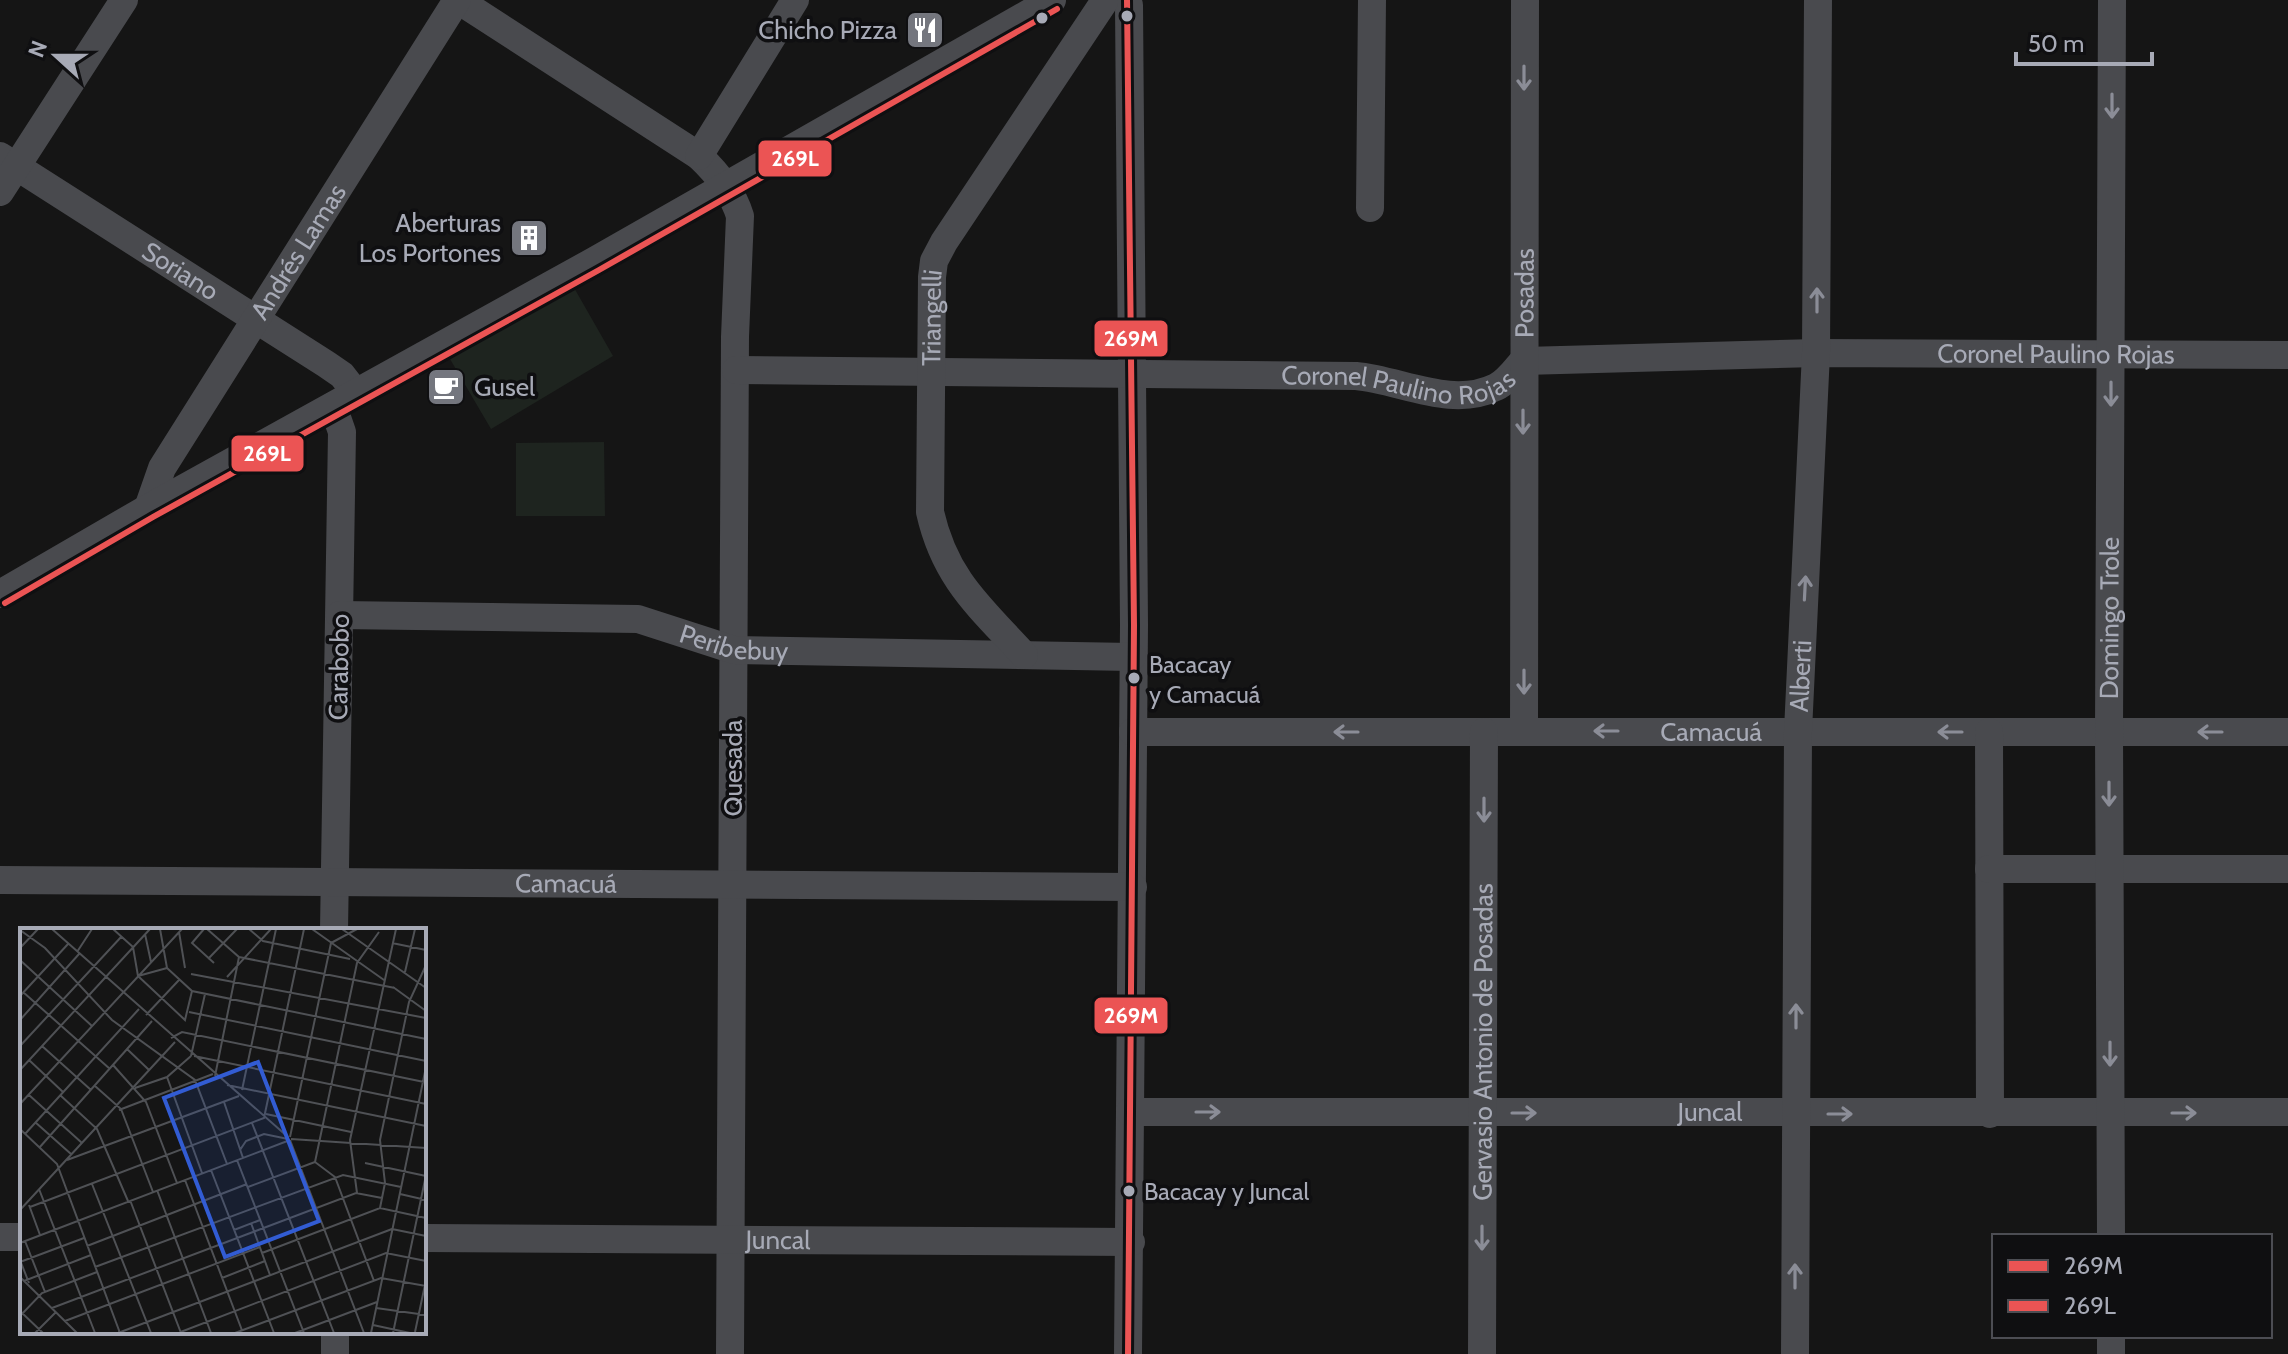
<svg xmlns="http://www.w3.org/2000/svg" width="2288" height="1354" viewBox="0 0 2288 1354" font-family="Cabin,sans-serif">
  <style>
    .green { fill: #1e241f }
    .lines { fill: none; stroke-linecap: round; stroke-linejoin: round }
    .minor { stroke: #494a4e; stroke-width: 28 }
    .bus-1-casing { stroke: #0f0f11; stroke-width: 12 }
    .bus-2-casing { stroke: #0f0f11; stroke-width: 12 }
    .bus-1 { stroke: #eb5454; stroke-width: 6 }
    .bus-2 { stroke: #eb5454; stroke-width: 6 }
    .oneway { stroke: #8b8d97 }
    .bus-dot { fill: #a7aab6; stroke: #0f0f11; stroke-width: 3 }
    .labels { text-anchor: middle; stroke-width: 7; stroke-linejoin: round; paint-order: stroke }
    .bus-label { font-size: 24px; fill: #a7aab6; stroke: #0f0f11; text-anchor: start }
    .poi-label { font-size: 26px; fill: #a7aab6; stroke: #0f0f11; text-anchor: end }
    .street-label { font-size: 26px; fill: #a7aab6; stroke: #0f0f11 }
    .inset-road { fill: none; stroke: #4f5155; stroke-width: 2 }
    .view { fill: #325cd3; fill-opacity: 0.15; stroke: #325cd3; stroke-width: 4 }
    .inset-edge { fill: none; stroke: #a7aab6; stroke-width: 4 }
    .line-badge { stroke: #0f0f11; stroke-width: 3 }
    .badge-label { font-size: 22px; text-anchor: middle; font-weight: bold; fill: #fff }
  </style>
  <rect width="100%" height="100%" fill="#151515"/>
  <path class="green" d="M 573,286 L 613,356 L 491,429 L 450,359 Z
    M 604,442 L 605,516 L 516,516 L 516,443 Z"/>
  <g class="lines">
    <g class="minor">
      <path d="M 458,0 L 699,156 C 716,172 733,193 740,216 L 735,337 L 730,1354"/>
      <path d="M 1127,0 L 1129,5 L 1134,625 L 1128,1354"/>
      <path id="s1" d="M 0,156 L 326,364 L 342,375 L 356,393"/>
      <path d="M 699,156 L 795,0"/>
      <path d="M 0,192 L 124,0"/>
      <path d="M 1370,208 L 1372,0"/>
      <path id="s2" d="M 736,370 L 1356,376 C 1401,380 1451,409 1496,387 C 1507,382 1515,370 1523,361 L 1816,353 L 2288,355"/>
      <path d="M 333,406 L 342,432 L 334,930"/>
      <path id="s3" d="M 148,508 L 162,468 L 457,0"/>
      <path d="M 0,594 L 148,508 L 594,261 L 1052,0"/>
      <path id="s4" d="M 340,615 L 638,619 L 734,650 L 1132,657"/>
      <path id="s5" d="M 1024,655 C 980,607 945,579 930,512 L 932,277 L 934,261 L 944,242 L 1104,2"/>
      <path id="s6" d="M 1524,731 L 1525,0"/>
      <path id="s7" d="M 1133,732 L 2288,732"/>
      <path d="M 1989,732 L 1990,1114"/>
      <path d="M 1989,869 L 2288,869"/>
      <path id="s8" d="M 0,880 L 1133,887"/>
      <path id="s9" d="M 1130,1112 L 2288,1112"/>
      <path id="s10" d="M 2111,1236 L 2109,732 L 2112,0"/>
      <path d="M 0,1237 L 22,1237"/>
      <path id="s11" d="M 424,1238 L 1131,1242"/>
      <path d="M 2111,1336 L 2111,1354"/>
      <path d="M 335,1354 L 335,1332"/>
      <path id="s12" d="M 1482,1354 L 1484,732"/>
      <path id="s13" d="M 1795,1354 L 1798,731 L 1816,353 L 1818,0"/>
    </g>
    <defs>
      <path id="bus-1" d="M 1127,0 L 1134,625 L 1128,1354"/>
      <path id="bus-2" d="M 5,603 L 153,517 L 599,270 L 1057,9"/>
    </defs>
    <use href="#bus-1" class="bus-1-casing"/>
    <use href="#bus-2" class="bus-2-casing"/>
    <use href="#bus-1" class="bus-1"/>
    <use href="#bus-2" class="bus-2"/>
  </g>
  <defs><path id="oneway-shaft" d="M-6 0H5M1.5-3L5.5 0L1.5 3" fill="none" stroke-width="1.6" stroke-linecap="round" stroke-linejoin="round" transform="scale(2)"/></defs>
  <g class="oneway">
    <use href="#oneway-shaft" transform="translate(1524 78) rotate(90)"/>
    <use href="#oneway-shaft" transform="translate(2112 106) rotate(90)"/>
    <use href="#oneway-shaft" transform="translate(1817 300) rotate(-90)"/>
    <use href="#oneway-shaft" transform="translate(2111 394) rotate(90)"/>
    <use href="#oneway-shaft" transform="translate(1523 422) rotate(90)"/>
    <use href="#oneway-shaft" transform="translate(1805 588) rotate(-87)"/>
    <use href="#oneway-shaft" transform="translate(1524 682) rotate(90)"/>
    <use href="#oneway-shaft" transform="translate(1606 731) rotate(180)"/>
    <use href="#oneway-shaft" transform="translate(1346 732) rotate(180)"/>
    <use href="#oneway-shaft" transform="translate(1950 732) rotate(-180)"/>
    <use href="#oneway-shaft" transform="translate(2210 732) rotate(180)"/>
    <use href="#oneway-shaft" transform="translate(2109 794) rotate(90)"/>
    <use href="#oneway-shaft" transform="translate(1484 810) rotate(90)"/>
    <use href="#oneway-shaft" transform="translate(1796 1016) rotate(-90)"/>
    <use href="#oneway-shaft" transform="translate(2110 1054) rotate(90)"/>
    <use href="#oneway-shaft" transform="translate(1208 1112)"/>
    <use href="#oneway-shaft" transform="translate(1524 1113)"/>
    <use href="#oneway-shaft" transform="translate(2184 1113)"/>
    <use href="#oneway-shaft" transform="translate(1840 1114)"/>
    <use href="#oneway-shaft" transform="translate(1482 1238) rotate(90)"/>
    <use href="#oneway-shaft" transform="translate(1795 1276) rotate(-90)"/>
  </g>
  <defs>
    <symbol id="restaurant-square" viewBox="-11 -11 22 22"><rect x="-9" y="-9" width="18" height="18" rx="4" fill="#74767e" stroke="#0f0f11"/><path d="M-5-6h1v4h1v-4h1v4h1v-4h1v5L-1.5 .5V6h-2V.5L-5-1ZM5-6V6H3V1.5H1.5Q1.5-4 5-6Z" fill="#fff"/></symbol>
    <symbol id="building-square" viewBox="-11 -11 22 22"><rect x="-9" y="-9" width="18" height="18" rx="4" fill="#74767e" stroke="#0f0f11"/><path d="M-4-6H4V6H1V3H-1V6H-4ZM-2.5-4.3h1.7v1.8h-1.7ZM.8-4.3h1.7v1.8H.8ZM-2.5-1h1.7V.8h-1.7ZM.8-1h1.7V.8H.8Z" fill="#fff"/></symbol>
    <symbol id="cafe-square" viewBox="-11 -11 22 22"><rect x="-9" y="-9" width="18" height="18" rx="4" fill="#74767e" stroke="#0f0f11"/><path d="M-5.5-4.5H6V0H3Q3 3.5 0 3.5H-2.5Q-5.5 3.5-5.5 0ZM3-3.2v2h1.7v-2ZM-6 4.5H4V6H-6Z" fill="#fff"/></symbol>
  </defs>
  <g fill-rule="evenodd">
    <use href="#restaurant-square" x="903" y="8" width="44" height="44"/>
    <use href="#building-square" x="507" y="216" width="44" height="44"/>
    <use href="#cafe-square" x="424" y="365" width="44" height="44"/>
  </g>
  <g class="bus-dot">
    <circle cx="1127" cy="16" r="7"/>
    <circle cx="1042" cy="18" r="7"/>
    <circle cx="1134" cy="678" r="7"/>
    <circle cx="1129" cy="1191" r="7"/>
  </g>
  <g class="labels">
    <g class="bus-label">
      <text x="1149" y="673">Bacacay<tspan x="1149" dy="30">y Camacuá</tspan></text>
      <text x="1144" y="1200">Bacacay y Juncal</text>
    </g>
    <g class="poi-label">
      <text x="897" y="39">Chicho Pizza</text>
      <text x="501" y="232">Aberturas<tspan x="501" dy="30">Los Portones</tspan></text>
      <text x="474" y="396" text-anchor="start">Gusel</text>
    </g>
    <g class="street-label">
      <text dy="9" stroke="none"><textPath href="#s3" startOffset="298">Andrés Lamas</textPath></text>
      <text dy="9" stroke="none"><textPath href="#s1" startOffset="214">Soriano</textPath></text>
      <text dy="9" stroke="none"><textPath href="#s6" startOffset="438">Posadas</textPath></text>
      <text dy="9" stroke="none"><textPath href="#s5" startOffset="368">Triangelli</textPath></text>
      <text dy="9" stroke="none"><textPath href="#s2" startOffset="1334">Coronel Paulino Rojas</textPath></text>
      <text dy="9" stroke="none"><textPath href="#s2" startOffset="664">Coronel Paulino Rojas</textPath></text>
      <text dy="9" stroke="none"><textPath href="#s10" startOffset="618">Domingo Trole</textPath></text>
      <text dy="9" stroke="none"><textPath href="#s4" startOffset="398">Peribebuy</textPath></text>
      <text transform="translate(339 667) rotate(-89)" y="9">Carabobo</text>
      <text dy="9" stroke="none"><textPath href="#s13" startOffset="678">Alberti</textPath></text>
      <text dy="9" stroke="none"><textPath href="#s7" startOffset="578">Camacuá</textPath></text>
      <text transform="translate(733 768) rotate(-90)" y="9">Quesada</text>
      <text dy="9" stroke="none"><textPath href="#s8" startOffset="566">Camacuá</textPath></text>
      <text dy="9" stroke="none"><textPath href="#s12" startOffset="312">Gervasio Antonio de Posadas</textPath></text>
      <text dy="9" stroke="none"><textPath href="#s9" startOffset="580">Juncal</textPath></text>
      <text dy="9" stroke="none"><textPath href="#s11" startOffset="354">Juncal</textPath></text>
    </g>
  </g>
  <g transform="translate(20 928)">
    <rect width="406" height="406" fill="#151515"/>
    <path class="inset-road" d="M 32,1 L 268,209M 93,1 L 113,19 L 118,48M 140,1 L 147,40 L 172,63 L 406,111M 184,1 L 172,15 L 194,35M 187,1 L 219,29 L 375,60M 229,1 L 243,13 L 330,31M 292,1 L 364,52M 322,1 L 406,60M 0,2 L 25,20 L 92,92 L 175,152 L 207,236M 159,4 L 165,40M 125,6 L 131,34M 311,15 L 337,1M 372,15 L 406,22M 0,20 L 18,1M 57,24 L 72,1M 188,31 L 217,1M 0,32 L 72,98M 385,44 L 395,1M 171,46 L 406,90M 118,48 L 165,92 L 172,63M 118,48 L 147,40M 207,49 L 251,1M 373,59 L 406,83M 3,64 L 90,141M 0,68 L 48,16M 169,84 L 406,133M 126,87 L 159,52M 0,92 L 59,26M 151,110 L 162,104 L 404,154M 0,118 L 102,8M 22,118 L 71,162M 107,121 L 129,142M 171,128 L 185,66M 174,128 L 406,176M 9,132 L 43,164M 93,137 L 126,174 L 157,255M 0,142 L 130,1M 195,148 L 219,29M 147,149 L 182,245M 207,157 L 406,198M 75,158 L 101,181 L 133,264M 115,160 L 147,149 L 171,128M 222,162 L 256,1M 9,167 L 62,215M 40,167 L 77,201 L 108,273M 204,174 L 223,230M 0,176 L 162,1M 99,182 L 193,146M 246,186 L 331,204M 15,194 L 51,226M 232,195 L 314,405M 0,201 L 37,236 L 100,405M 5,206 L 119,81M 270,209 L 311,15M 271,211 L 406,220M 270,212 L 344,405M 19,220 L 132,93M 220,222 L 226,213 L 244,206 L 268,211M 47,232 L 219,168M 217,232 L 284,405M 295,234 L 337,35 L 359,4M 295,234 L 315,249 L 354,353M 345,235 L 406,248M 191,242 L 254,405M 165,252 L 223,405M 72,256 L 131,405M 228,259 L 295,234M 19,261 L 75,405M 137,262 L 191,405M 337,265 L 330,212 L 376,1M 380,266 L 406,272M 110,272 L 161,405M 9,277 L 20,307M 10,279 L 244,190 L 284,1M 360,280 L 365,255 L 360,212 L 389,74 L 406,37M 0,282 L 155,114M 231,295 L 250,347M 372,301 L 406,308M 214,302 L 240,292M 5,313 L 25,364M 0,315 L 270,212M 67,318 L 227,256M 242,325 L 360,280 L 406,290M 0,332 L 9,355M 0,334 L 64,310M 75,339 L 323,247 L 381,259M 0,349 L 57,405M 202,350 L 245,333M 4,353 L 71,327M 32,380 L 336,265 L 362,270M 356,380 L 406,387M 0,383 L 23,405M 0,388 L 22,365 L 77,344M 45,393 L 240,319M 353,397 L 390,405M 395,404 L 406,352M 15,405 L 36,384M 98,405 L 372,301M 158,405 L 366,325 L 406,333M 215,405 L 361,350 L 406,358M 275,405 L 357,374M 351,405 L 406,139M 373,405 L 406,247"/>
    <path class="view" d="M 238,134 L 299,293 L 205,329 L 144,170 Z"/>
    <rect width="406" height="406" class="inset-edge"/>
  </g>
  <g class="line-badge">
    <rect x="757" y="139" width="76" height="39" rx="8" fill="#eb5454"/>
    <rect x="1093" y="319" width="76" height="39" rx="8" fill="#eb5454"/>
    <rect x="230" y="434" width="75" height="39" rx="8" fill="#eb5454"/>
    <rect x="1093" y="996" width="76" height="39" rx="8" fill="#eb5454"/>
  </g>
  <g class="badge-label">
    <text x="795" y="166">269L</text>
    <text x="1131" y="346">269M</text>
    <text x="267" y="461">269L</text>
    <text x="1131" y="1023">269M</text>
  </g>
  <rect x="1992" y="1234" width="280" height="104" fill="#0f0f11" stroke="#4c4d53" stroke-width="2"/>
  <rect x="2008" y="1260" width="40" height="12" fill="#eb5454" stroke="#4c4d53" stroke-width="2"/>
  <text x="2064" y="1274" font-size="24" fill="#a7aab6">269M</text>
  <rect x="2008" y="1300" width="40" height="12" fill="#eb5454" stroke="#4c4d53" stroke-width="2"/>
  <text x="2064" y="1314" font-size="24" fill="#a7aab6">269L</text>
  <g transform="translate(56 56) rotate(291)" stroke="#0f0f11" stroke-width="6" paint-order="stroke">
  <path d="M0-6L14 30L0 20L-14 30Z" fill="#a7aab6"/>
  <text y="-12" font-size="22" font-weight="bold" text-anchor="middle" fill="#a7aab6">N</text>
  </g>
  <path d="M2016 52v12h136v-12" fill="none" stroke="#a7aab6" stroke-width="4"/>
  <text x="2028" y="52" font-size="24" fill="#a7aab6" stroke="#0f0f11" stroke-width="6" paint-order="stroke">50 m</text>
</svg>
